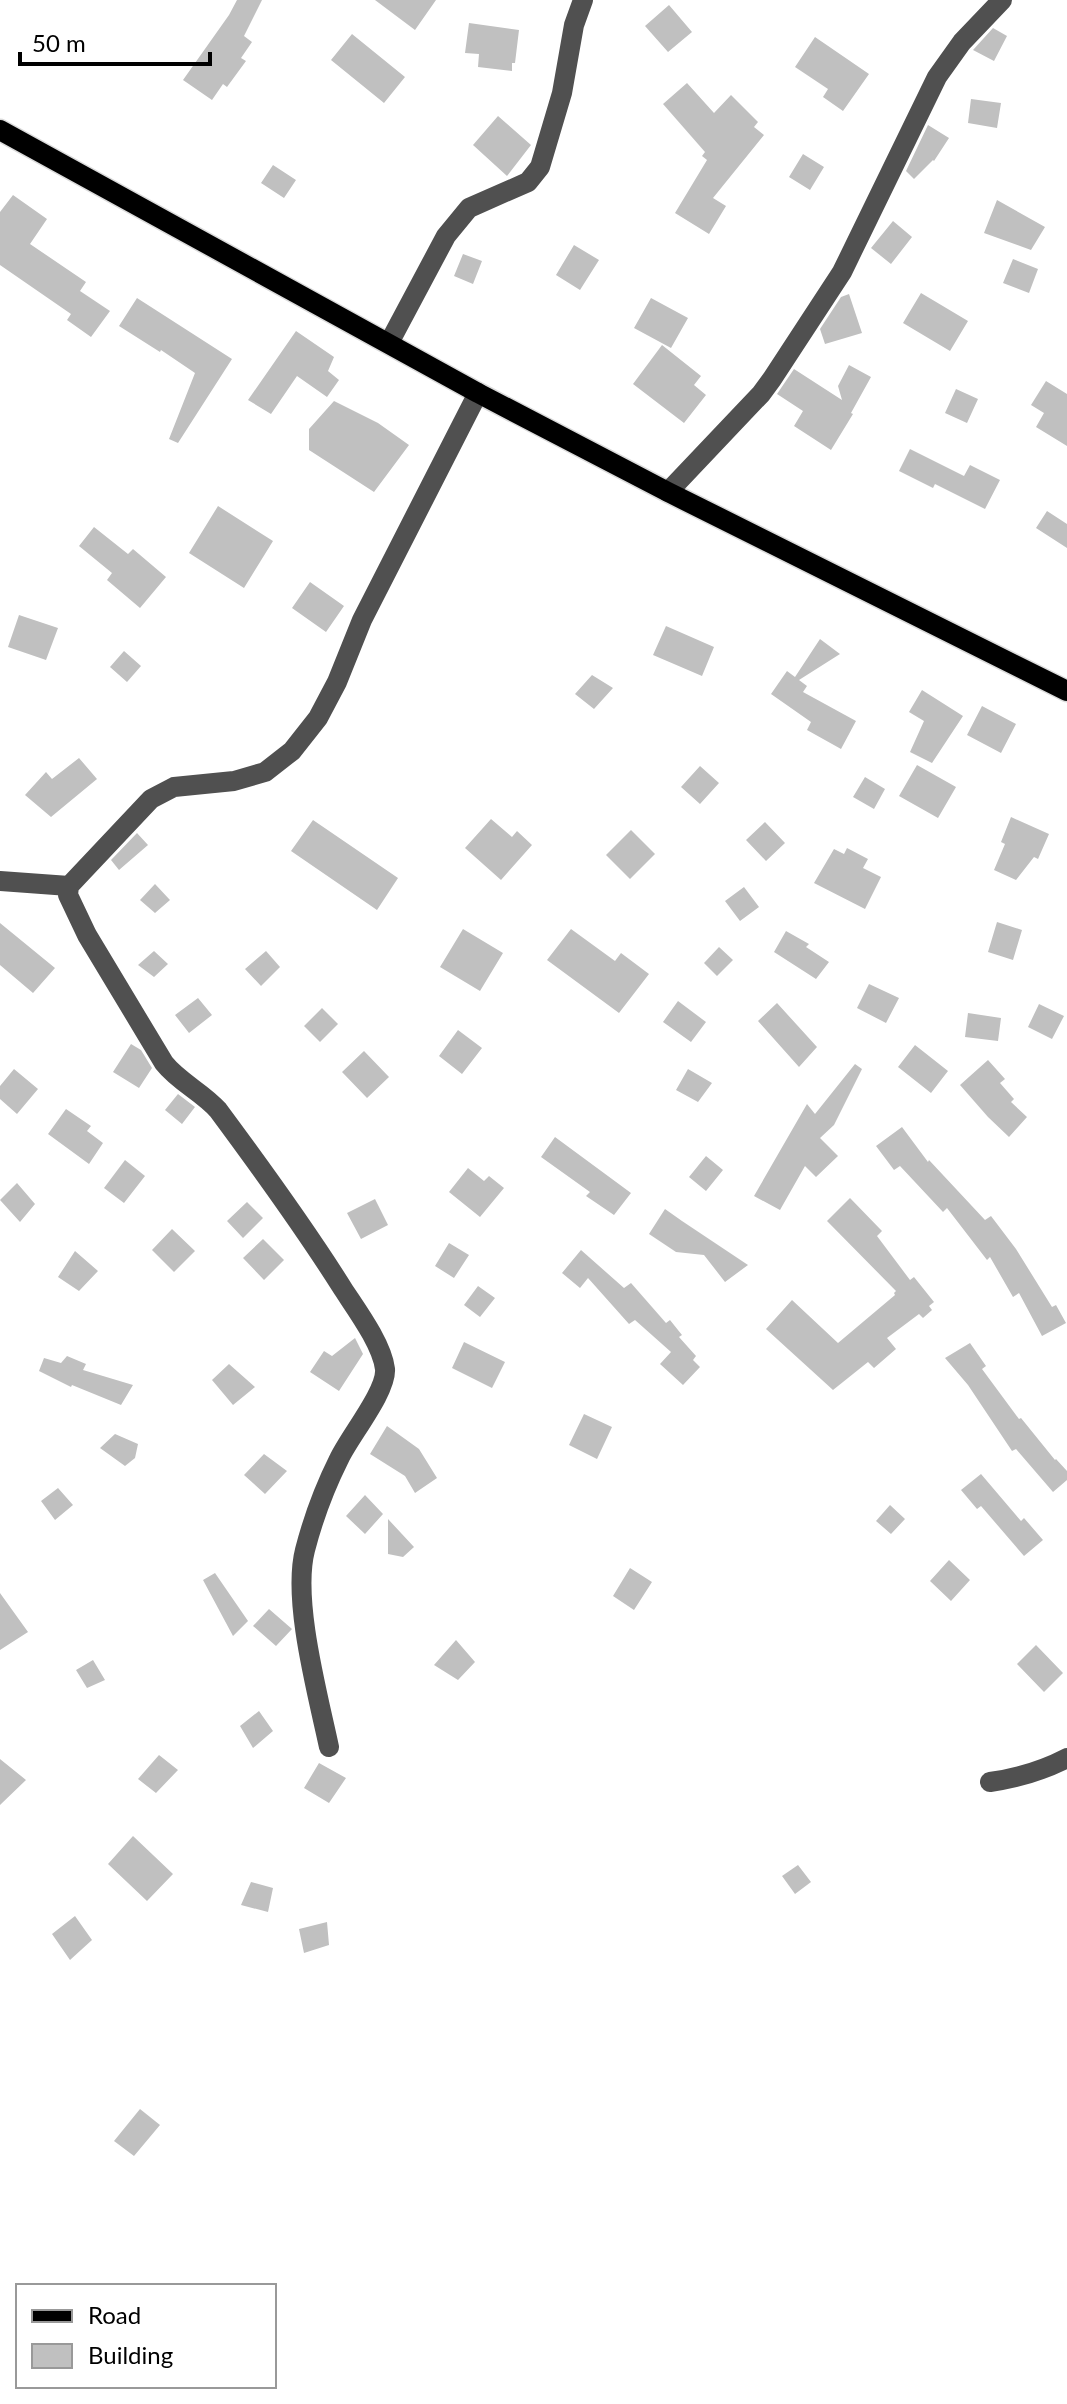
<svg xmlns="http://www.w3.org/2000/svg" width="1067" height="2404" viewBox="0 0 1067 2404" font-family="Lato,sans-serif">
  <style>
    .building { fill: #c0c0c0 }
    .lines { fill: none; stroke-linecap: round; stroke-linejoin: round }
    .major-casing { stroke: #dbdbdb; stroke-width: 23 }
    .minor { stroke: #505050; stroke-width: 20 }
    .major { stroke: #000; stroke-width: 20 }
  </style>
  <rect width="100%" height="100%" fill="#fff"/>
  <path class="building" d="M 237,0 L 262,0 L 244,36 L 252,42 L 241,58 L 246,61 L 227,87 L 223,84 L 212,100 L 183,80 L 229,15 Z
    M 375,0 L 436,0 L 415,30 Z
    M 669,5 L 692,32 L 668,52 L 645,26 Z
    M 469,23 L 519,30 L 515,63 L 512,63 L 512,71 L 478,67 L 479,54 L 465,53 Z
    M 993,28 L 1007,36 L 994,61 L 973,50 Z
    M 352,34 L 405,77 L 384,103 L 331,60 Z
    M 815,37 L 869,74 L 843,111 L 823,97 L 828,89 L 795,67 Z
    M 687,83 L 714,113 L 731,95 L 758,122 L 754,127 L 764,135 L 713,198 L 726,206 L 709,234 L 675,213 L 707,160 L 702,156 L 705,152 L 663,104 Z
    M 971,99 L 1001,103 L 997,128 L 968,123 Z
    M 498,116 L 531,145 L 507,176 L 473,145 Z
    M 928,125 L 949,138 L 934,161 L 933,160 L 914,179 L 906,171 Z
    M 803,154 L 824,167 L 810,190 L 789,177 Z
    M 273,165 L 296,180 L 284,198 L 261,183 Z
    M 13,195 L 47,219 L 30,244 L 86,282 L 80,291 L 110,311 L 91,337 L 67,320 L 71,314 L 0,265 L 0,212 Z
    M 997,200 L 1045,227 L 1031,250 L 984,233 Z
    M 893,221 L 912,237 L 891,264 L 871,248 Z
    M 574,245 L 599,260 L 580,290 L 556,275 Z
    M 463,254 L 482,261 L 473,284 L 454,276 Z
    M 1013,259 L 1038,269 L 1029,293 L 1003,283 Z
    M 921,293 L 968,321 L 950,351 L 903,323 Z
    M 849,294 L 862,333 L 825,344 L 820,329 L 841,297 Z
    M 137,298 L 232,359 L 178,443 L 169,439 L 195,373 L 161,350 L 160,352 L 119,326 Z
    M 651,298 L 688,318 L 671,348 L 634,328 Z
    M 296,331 L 334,357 L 328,371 L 339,380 L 327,397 L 297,376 L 271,414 L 248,400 Z
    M 662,345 L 701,376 L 694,385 L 706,395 L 684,423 L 633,384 Z
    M 849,365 L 871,377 L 851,413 L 853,414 L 831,450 L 794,426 L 803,411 L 777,394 L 794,369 L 842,400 L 838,386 Z
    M 1046,381 L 1067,394 L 1067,446 L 1036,427 L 1044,413 L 1031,405 Z
    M 956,389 L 978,399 L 967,423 L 945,413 Z
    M 334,401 L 378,423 L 409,445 L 374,492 L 309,450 L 309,429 Z
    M 910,449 L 964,476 L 970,465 L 1000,480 L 985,509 L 935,484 L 933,488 L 899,471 Z
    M 218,506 L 273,541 L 244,588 L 189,553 Z
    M 1047,511 L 1067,524 L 1067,548 L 1036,528 Z
    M 94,527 L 128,554 L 133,549 L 166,577 L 140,608 L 107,580 L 112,573 L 79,546 Z
    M 310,582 L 344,606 L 326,632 L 292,608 Z
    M 19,615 L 58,628 L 46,660 L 8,647 Z
    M 666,626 L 714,647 L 702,676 L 653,655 Z
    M 820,639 L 840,654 L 799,680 L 807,686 L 803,692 L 856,721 L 841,749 L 807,730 L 811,722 L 771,694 L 787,671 L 795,677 Z
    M 124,651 L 141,666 L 127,682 L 110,667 Z
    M 592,675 L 613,688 L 594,709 L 575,694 Z
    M 922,690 L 963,716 L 932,763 L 910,752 L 924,721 L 909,712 Z
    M 982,706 L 1016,724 L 1001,753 L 967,735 Z
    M 79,758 L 97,779 L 51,817 L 25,795 L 46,772 L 52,779 Z
    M 917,765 L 956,787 L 938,818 L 899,796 Z
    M 700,766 L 719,783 L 700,804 L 681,787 Z
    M 865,777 L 885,789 L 874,809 L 853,797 Z
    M 1011,817 L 1049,834 L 1038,859 L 1034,857 L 1016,880 L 994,870 L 1005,844 L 1001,842 Z
    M 491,819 L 512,837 L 517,831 L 532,845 L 501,880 L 465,848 Z
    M 313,820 L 398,878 L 377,910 L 291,851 Z
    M 765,822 L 785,843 L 766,861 L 746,840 Z
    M 631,830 L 655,854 L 630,879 L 606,855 Z
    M 137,833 L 148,845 L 119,870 L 111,860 Z
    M 847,848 L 868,859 L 863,868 L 881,877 L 865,909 L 814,883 L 834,849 L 844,854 Z
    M 155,884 L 170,900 L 155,913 L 140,900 Z
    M 744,887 L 759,907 L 740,921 L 725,901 Z
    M 997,922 L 1022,930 L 1013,960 L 988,952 Z
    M 0,923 L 55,968 L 33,993 L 0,965 Z
    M 463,929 L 503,953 L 480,991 L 440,967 Z
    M 571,929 L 615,961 L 621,953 L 649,974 L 619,1013 L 547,960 Z
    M 786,931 L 809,944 L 806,947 L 829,962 L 816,979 L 774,952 Z
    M 719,947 L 733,960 L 717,976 L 704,963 Z
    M 154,951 L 168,964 L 154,977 L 138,965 Z
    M 266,951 L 280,967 L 261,986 L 245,969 Z
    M 869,984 L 899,998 L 886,1023 L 857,1008 Z
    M 198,998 L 212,1015 L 189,1033 L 175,1015 Z
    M 678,1001 L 706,1022 L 691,1042 L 663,1022 Z
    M 777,1003 L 817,1047 L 799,1067 L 758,1021 Z
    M 1039,1004 L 1064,1016 L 1052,1039 L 1028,1027 Z
    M 322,1008 L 338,1024 L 320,1042 L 304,1026 Z
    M 968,1013 L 1001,1018 L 998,1041 L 965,1037 Z
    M 458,1030 L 482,1048 L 462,1074 L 439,1056 Z
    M 131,1044 L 141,1050 L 152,1068 L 139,1088 L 113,1072 Z
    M 915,1045 L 948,1071 L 931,1093 L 898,1067 Z
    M 364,1051 L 389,1077 L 367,1098 L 342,1072 Z
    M 988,1060 L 1005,1079 L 1000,1083 L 1014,1099 L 1011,1102 L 1027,1117 L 1009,1137 L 988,1117 L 960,1085 Z
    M 855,1064 L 862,1069 L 834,1125 L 820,1138 L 838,1156 L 816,1177 L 805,1166 L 780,1210 L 754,1196 L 807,1104 L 815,1114 Z
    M 14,1069 L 38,1089 L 17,1114 L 0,1099 L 0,1086 Z
    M 688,1069 L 712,1083 L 698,1102 L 676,1090 Z
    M 178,1094 L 195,1107 L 182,1124 L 165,1110 Z
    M 66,1109 L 91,1126 L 87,1131 L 103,1143 L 89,1164 L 48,1134 Z
    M 902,1127 L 928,1162 L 929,1160 L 985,1220 L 991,1216 L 1016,1249 L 1052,1307 L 1056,1305 L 1066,1323 L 1042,1336 L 1019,1293 L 1013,1297 L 990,1257 L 987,1260 L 947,1208 L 943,1212 L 900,1166 L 894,1170 L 876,1146 Z
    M 555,1137 L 631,1193 L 614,1215 L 586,1196 L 590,1192 L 541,1157 Z
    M 706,1156 L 723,1170 L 706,1191 L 689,1177 Z
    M 125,1160 L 145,1176 L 124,1203 L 104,1188 Z
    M 468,1168 L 484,1181 L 489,1176 L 504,1188 L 480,1217 L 449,1192 Z
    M 17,1183 L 35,1204 L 20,1222 L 0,1200 Z
    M 850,1198 L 882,1231 L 877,1236 L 910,1280 L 914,1277 L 934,1302 L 929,1306 L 932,1310 L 923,1318 L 919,1314 L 887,1338 L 896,1349 L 874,1368 L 868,1362 L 833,1390 L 766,1329 L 792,1300 L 838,1343 L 895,1295 L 894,1293 L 896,1291 L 827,1221 Z
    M 375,1199 L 388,1225 L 361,1239 L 347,1213 Z
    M 247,1202 L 263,1218 L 243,1238 L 227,1221 Z
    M 665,1209 L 682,1221 L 748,1265 L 725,1282 L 704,1255 L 676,1252 L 649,1234 Z
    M 172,1229 L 195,1251 L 174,1272 L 152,1250 Z
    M 263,1239 L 284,1260 L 264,1280 L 243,1258 Z
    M 449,1243 L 469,1255 L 454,1278 L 435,1266 Z
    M 581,1250 L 624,1288 L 631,1283 L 666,1323 L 670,1320 L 682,1335 L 679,1337 L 696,1356 L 693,1360 L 700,1367 L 683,1385 L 660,1364 L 671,1352 L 635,1320 L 629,1324 L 588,1278 L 580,1288 L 562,1273 Z
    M 75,1251 L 98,1271 L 79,1291 L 58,1277 Z
    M 478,1286 L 495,1298 L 480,1317 L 464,1305 Z
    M 355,1338 L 363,1354 L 339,1391 L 310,1372 L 324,1351 L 332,1356 Z
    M 464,1342 L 505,1362 L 492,1388 L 452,1368 Z
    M 970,1343 L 986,1366 L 982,1369 L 1019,1419 L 1021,1418 L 1055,1460 L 1056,1459 L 1067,1471 L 1067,1480 L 1053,1492 L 1016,1449 L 1012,1451 L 968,1385 L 945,1358 Z
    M 67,1356 L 86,1364 L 83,1370 L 133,1385 L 121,1405 L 72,1385 L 71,1387 L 39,1371 L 44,1358 L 61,1363 Z
    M 229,1364 L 255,1387 L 233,1405 L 212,1380 Z
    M 584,1414 L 612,1427 L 597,1459 L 569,1445 Z
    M 387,1426 L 419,1449 L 437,1478 L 415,1493 L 405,1476 L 370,1454 Z
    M 115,1434 L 138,1444 L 135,1458 L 125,1466 L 100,1448 Z
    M 264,1454 L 287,1471 L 265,1494 L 244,1475 Z
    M 981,1474 L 1021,1521 L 1024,1518 L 1043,1540 L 1024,1556 L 981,1506 L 977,1509 L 961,1490 Z
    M 58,1488 L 73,1505 L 55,1520 L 41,1501 Z
    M 365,1495 L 383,1514 L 365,1534 L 346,1516 Z
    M 890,1505 L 905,1519 L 891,1534 L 876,1521 Z
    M 388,1519 L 414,1547 L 403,1557 L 388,1554 Z
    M 949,1560 L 970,1580 L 951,1601 L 930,1581 Z
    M 630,1568 L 652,1582 L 634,1610 L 613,1596 Z
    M 215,1573 L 248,1621 L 233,1636 L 203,1580 Z
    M 0,1593 L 28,1632 L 0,1650 Z
    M 269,1609 L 292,1629 L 276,1646 L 253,1626 Z
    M 456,1640 L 475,1662 L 458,1680 L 434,1665 Z
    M 1036,1645 L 1063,1673 L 1044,1692 L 1017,1664 Z
    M 93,1660 L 105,1680 L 87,1688 L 76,1670 Z
    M 259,1711 L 273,1731 L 253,1748 L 240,1726 Z
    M 159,1755 L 178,1770 L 156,1793 L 138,1779 Z
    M 0,1759 L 26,1780 L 0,1805 Z
    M 319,1763 L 346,1778 L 329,1803 L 304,1788 Z
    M 133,1836 L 173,1874 L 147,1901 L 108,1864 Z
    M 798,1865 L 811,1882 L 795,1894 L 782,1876 Z
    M 251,1882 L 273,1888 L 268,1912 L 241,1905 Z
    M 75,1916 L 92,1940 L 70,1960 L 52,1934 Z
    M 327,1922 L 329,1945 L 304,1953 L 299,1929 Z
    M 140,2109 L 160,2125 L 134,2156 L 114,2141 Z"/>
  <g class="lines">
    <defs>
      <path id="major" d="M 0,130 L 478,393 L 668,492 L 1067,691"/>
    </defs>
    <use href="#major" class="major-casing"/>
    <path class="minor" d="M 389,343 L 446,236 L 469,208 L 528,182 L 540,167 L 562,93 L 574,25 L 583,0
      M 668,492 L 761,394 L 772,379 L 842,272 L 937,77 L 962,42 L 1002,0
      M 0,881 L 69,886 L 151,799 L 174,787 L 234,781 L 265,772 L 292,751 L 318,718 L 337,682 L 362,620 L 478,393
      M 69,886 L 68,895 L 87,935 L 164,1063 C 179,1082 202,1092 218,1110 C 261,1168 304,1227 343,1289 C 356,1309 382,1344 385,1369 C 387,1391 349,1437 339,1459 C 325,1487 313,1519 305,1550 C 292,1600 318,1695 329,1747
      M 990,1782 C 1018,1778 1042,1771 1067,1758"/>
    <use href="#major" class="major"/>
  </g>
  <rect x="16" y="2284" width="260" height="104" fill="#ffffff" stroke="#999999" stroke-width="2"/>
  <rect x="32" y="2310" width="40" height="12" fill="#000000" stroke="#999999" stroke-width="2"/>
  <text x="88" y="2324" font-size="24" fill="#000000">Road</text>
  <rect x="32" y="2344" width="40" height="24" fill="#c0c0c0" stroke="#999999" stroke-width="2"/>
  <text x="88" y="2364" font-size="24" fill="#000000">Building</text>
  <path d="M20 52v12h190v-12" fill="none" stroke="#000000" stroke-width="4"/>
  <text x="32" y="52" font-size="24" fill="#000000" stroke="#ffffff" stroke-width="6" paint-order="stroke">50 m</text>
</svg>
